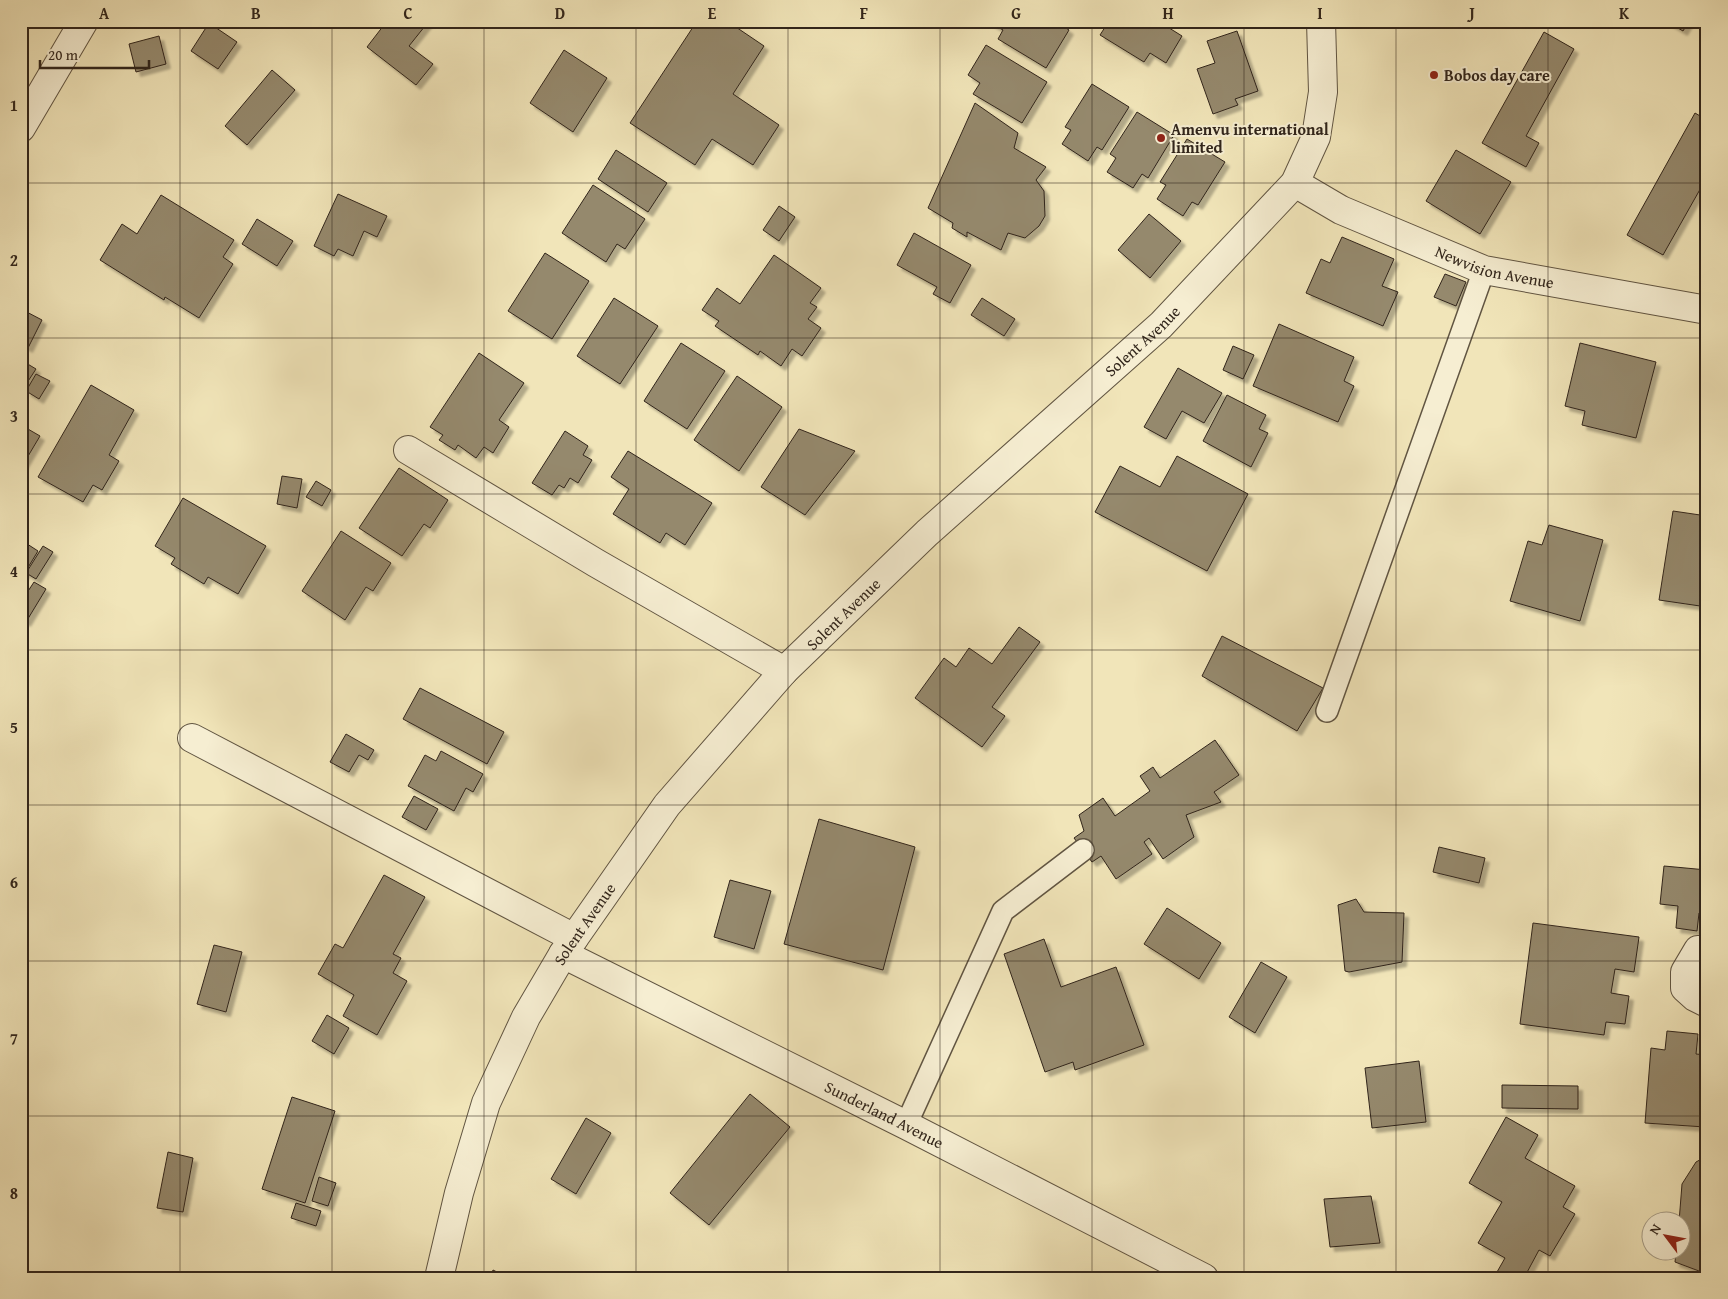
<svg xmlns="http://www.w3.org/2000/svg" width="1728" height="1299" viewBox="0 0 1728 1299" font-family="'Gentium Book Plus',serif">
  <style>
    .building { fill: #95896d; stroke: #31251b; filter: url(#shadow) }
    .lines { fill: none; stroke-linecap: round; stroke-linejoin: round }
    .service-casing { stroke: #615542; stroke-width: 24 }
    .minor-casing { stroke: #615542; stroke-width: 30 }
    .tertiary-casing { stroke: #615542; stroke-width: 30 }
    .service { stroke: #f6eed2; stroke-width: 21 }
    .minor { stroke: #f6eed2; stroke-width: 28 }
    .tertiary { stroke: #f6eed2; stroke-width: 28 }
    .grid { fill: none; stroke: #31251b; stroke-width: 1; stroke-opacity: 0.55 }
    .poi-dot { fill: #8f2418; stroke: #f6eed2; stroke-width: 2 }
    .labels { text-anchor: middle; stroke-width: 4; stroke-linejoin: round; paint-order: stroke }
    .poi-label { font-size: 16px; font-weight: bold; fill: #31251b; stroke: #f6eed2; text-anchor: start }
    .street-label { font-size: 16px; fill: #31251b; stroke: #f6eed2 }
    .neatline { fill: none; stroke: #31251b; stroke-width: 2 }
    .grid-label { font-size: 16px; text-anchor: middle; font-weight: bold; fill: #31251b }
  </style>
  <defs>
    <filter id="shadow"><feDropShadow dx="4.5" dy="4.5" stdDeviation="1" flood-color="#0004"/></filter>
  </defs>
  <rect width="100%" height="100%" fill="#f1e5b9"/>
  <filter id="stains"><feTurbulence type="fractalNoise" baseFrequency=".004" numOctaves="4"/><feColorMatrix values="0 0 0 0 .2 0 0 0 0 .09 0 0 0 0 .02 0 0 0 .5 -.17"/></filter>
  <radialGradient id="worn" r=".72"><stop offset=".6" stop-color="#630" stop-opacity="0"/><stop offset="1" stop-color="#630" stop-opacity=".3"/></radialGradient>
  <path class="building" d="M 387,21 L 429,21 L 409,46 L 433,64 L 416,85 L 367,47 Z
    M 697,21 L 727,21 L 764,46 L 733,94 L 779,125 L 753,165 L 712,139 L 695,165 L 630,123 Z
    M 1055,21 L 1069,30 L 1046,68 L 998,39 L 1003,30 L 989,22 Z
    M 1109,21 L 1158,21 L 1182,36 L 1166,63 L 1150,53 L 1144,62 L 1100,35 Z
    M 1666,21 L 1689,21 L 1683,31 Z
    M 209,23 L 237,42 L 218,69 L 191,51 Z
    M 1237,31 L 1258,91 L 1235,99 L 1238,105 L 1213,114 L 1197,69 L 1215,63 L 1207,41 Z
    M 1544,32 L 1574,49 L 1526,136 L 1539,143 L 1526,167 L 1482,143 Z
    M 159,36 L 166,64 L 136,72 L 129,44 Z
    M 986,45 L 1047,82 L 1022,123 L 973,94 L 980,83 L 968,75 Z
    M 564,50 L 607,78 L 573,132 L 530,103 Z
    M 272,70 L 295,90 L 247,145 L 225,126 Z
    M 1092,84 L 1129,107 L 1102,150 L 1097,147 L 1088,161 L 1062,144 L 1071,130 L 1065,127 Z
    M 975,103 L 1018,133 L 1014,148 L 1046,167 L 1036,180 L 1044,191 L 1045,216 L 1039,226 L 1025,238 L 1008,233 L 1001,250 L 967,232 L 967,237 L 952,228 L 953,223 L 928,208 Z
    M 1137,112 L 1174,135 L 1148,178 L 1142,174 L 1133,188 L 1107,172 L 1116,158 L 1110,154 Z
    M 1695,113 L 1707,120 L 1707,177 L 1663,255 L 1627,235 Z
    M 1187,139 L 1225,162 L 1198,205 L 1192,202 L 1183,216 L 1157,199 L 1166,185 L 1160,182 Z
    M 616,150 L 667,183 L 648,212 L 598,179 Z
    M 1456,150 L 1511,182 L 1480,234 L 1426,201 Z
    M 593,185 L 645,219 L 625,249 L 617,244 L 606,262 L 562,233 Z
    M 338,194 L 387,216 L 377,237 L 364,231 L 353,256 L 338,249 L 334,256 L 314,246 Z
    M 161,195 L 234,240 L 223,257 L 233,264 L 199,318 L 165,297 L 164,300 L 100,260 L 122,224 L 137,234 Z
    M 779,206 L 795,217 L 779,241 L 763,230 Z
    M 1149,214 L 1181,241 L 1150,278 L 1118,250 Z
    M 257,219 L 293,241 L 277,266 L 242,244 Z
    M 914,233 L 971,265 L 950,303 L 933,294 L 937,287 L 897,265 Z
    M 1342,237 L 1394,259 L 1382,286 L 1398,292 L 1383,326 L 1306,293 L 1321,259 L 1330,263 Z
    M 545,253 L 589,281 L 552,339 L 508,311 Z
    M 774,255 L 821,288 L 810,303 L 817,307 L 808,319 L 821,328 L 802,356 L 792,349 L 781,366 L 760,351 L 758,355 L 715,326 L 719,321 L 702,310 L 717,288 L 740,304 Z
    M 1445,274 L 1466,282 L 1456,306 L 1434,297 Z
    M 614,298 L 658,326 L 620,384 L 577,356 Z
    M 982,298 L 1015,319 L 1004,336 L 971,315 Z
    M 21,309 L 42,320 L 28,348 L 21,344 Z
    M 1279,324 L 1354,357 L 1344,381 L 1354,386 L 1338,422 L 1253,386 Z
    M 681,343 L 725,371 L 687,429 L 644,401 Z
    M 1580,343 L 1656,362 L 1636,438 L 1582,425 L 1585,411 L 1565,406 Z
    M 1233,346 L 1254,355 L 1243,379 L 1223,370 Z
    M 479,353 L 524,383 L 499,420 L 509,427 L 493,453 L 484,447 L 476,458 L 458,445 L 455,450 L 439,440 L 443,435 L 430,427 Z
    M 21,360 L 36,369 L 21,392 Z
    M 1178,368 L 1222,393 L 1204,423 L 1182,411 L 1166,439 L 1144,427 Z
    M 36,374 L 50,381 L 39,399 L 26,391 Z
    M 737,376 L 782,407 L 739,471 L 694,440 Z
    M 91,385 L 134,410 L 109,455 L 119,461 L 102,490 L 93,485 L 83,502 L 38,477 Z
    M 1227,395 L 1266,415 L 1259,429 L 1268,433 L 1251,467 L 1203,441 Z
    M 21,425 L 40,436 L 21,468 Z
    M 799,429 L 855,451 L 805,515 L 761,487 Z
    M 565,431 L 588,446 L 583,455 L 592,460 L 578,483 L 570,478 L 564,488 L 559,485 L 552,495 L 532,483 Z
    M 628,451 L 712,503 L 685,545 L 666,533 L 660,543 L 613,514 L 629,489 L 611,477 Z
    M 1177,456 L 1248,494 L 1207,571 L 1095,512 L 1120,466 L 1160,487 Z
    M 399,468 L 448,500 L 430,528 L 424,524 L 402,556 L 359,528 Z
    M 282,476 L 302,479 L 297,508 L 277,504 Z
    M 316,481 L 331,490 L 322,506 L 306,497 Z
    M 183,498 L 266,546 L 238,594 L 208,577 L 204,584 L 171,564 L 175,558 L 155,546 Z
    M 1673,511 L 1707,516 L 1707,607 L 1659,600 Z
    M 1549,525 L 1603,540 L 1580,621 L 1510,601 L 1528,541 L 1542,545 Z
    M 341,531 L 391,563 L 373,591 L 366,587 L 345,620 L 302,591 Z
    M 21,540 L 38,551 L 21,579 Z
    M 43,546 L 53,552 L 36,579 L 26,573 Z
    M 21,582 L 28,586 L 21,596 Z
    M 34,582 L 46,589 L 26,622 L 21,619 L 21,602 Z
    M 1019,627 L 1040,642 L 992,707 L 1005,716 L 982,747 L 915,698 L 944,658 L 956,667 L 969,648 L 992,664 Z
    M 1222,636 L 1323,688 L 1297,731 L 1202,676 Z
    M 420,688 L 504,732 L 487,764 L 403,719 Z
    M 346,734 L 374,750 L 368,760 L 359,755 L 349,772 L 330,762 Z
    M 1215,740 L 1239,775 L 1214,792 L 1221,802 L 1186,815 L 1194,837 L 1163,859 L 1149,838 L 1144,842 L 1152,854 L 1116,879 L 1101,856 L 1092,862 L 1074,838 L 1084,831 L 1079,815 L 1103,798 L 1115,816 L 1150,791 L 1140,776 L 1153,767 L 1160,778 Z
    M 441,751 L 483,774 L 473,792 L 466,788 L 454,811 L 408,786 L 425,755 L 436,761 Z
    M 414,796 L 438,809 L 426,830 L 402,817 Z
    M 819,819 L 915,847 L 883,970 L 784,944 Z
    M 1439,847 L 1485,858 L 1479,883 L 1433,872 Z
    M 1664,866 L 1707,870 L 1707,913 L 1699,913 L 1697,931 L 1676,928 L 1678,906 L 1660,904 Z
    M 384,875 L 425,897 L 393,954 L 401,958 L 393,973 L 407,981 L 377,1035 L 343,1016 L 354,995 L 318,974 L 335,944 L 343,948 Z
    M 730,880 L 771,891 L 754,949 L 714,937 Z
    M 1356,899 L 1364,912 L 1404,913 L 1402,962 L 1349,972 L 1345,971 L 1338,905 Z
    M 1167,908 L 1221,943 L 1199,979 L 1144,944 Z
    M 1533,923 L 1639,937 L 1634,972 L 1615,969 L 1611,993 L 1629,996 L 1625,1024 L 1606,1022 L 1604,1035 L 1520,1024 Z
    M 1044,939 L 1061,987 L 1116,967 L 1144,1045 L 1075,1070 L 1073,1062 L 1045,1072 L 1004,954 Z
    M 214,945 L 242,952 L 226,1012 L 197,1004 Z
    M 1261,962 L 1287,977 L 1255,1033 L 1229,1017 Z
    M 327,1015 L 349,1028 L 334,1054 L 312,1041 Z
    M 1667,1031 L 1698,1034 L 1696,1054 L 1707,1055 L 1705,1127 L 1645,1123 L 1651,1048 L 1665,1050 Z
    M 1419,1061 L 1426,1122 L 1372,1128 L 1365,1068 Z
    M 1502,1085 L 1578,1086 L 1578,1109 L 1502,1108 Z
    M 750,1094 L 790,1127 L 709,1225 L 670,1193 Z
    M 292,1097 L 335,1111 L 305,1203 L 262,1189 Z
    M 1506,1117 L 1538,1135 L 1525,1158 L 1575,1186 L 1563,1207 L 1575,1214 L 1550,1256 L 1539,1250 L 1524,1278 L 1509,1278 L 1497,1272 L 1505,1258 L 1478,1243 L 1502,1202 L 1469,1183 Z
    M 586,1118 L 611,1133 L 576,1194 L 551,1179 Z
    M 168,1152 L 193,1158 L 183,1212 L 157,1208 Z
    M 1707,1156 L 1707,1274 L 1675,1262 L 1676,1252 L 1680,1252 L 1680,1222 L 1679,1222 L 1682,1184 L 1696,1162 Z
    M 319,1177 L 336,1183 L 328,1206 L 312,1201 Z
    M 1371,1196 L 1380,1243 L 1330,1247 L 1324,1199 Z
    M 296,1203 L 321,1211 L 316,1226 L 291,1218 Z
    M 493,1270 L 503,1275 L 502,1278 L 490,1278 Z"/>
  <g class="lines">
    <defs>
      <path id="service" d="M 1327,711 L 1484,270
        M 906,1125 L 1003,911 L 1083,850"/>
      <g id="minor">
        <path id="s1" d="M 1295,183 L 1341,210 L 1484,270 L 1707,310"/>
        <path d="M 408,450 L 596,563 L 784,671"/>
        <path d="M 192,738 L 574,938"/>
        <path d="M 1707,951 L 1698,950 L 1685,972 L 1685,988 L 1695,997 L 1707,1003"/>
        <path id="s2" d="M 563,954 L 906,1125 L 1204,1278"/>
        <path id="s3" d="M 439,1278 L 459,1193 L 486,1103 L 526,1017 L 563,954 L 667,805 L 784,671 L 927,533 L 1161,325 L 1295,183 L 1316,137 L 1323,92 L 1321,21"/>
      </g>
      <path id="tertiary" d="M 21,128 L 84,21"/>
    </defs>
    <use href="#service" class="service-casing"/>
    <use href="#minor" class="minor-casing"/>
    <use href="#tertiary" class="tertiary-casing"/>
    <use href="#service" class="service"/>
    <use href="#minor" class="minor"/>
    <use href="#tertiary" class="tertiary"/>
  </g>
  <path class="grid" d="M 180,21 L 180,1278M 332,21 L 332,1278M 484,21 L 484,1278M 636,21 L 636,1278M 788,21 L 788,1278M 940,21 L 940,1278M 1092,21 L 1092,1278M 1244,21 L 1244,1278M 1396,21 L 1396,1278M 1548,21 L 1548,1278M 21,183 L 1707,183M 21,338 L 1707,338M 21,494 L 1707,494M 21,650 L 1707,650M 21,805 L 1707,805M 21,961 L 1707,961M 21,1116 L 1707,1116"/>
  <g class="poi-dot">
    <circle cx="1434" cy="75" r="5"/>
    <circle cx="1161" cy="138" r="5"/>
  </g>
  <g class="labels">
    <g class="poi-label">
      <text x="1444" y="81">Bobos day care</text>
      <text x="1171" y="135">Amenvu international<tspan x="1171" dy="18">limited</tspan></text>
    </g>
    <g class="street-label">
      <text dy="6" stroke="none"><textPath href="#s1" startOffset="218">Newvision Avenue</textPath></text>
      <text dy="6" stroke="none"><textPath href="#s3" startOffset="1196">Solent Avenue</textPath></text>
      <text dy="6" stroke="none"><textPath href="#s3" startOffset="791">Solent Avenue</textPath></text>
      <text dy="6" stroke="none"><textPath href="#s3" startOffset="386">Solent Avenue</textPath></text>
      <text dy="6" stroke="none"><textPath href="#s2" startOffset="359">Sunderland Avenue</textPath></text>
    </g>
  </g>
  <rect width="1728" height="1299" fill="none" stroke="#f1e5b9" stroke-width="55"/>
  <g transform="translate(1666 1236) rotate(302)"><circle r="24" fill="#f6eed2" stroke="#a79e89"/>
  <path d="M0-4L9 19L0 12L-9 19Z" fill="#8f2418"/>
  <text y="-8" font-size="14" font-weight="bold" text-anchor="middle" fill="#31251b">N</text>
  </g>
  <path d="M40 60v8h109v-8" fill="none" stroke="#31251b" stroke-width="2.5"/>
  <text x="48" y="60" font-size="15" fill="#31251b" stroke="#f6eed2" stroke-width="4" paint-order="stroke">20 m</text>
  <rect x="28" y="28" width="1672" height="1244" class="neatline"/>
  <g class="grid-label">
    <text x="104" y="19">A</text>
    <text x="256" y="19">B</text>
    <text x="408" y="19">C</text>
    <text x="560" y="19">D</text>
    <text x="712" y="19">E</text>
    <text x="864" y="19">F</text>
    <text x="1016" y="19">G</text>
    <text x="1168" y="19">H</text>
    <text x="1320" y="19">I</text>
    <text x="1472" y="19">J</text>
    <text x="1624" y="19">K</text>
    <text x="14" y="111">1</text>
    <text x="14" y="266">2</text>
    <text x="14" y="422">3</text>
    <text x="14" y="577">4</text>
    <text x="14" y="733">5</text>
    <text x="14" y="888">6</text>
    <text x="14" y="1044">7</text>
    <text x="14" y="1199">8</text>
  </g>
  <rect width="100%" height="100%" filter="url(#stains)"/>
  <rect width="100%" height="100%" fill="url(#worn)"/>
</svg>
